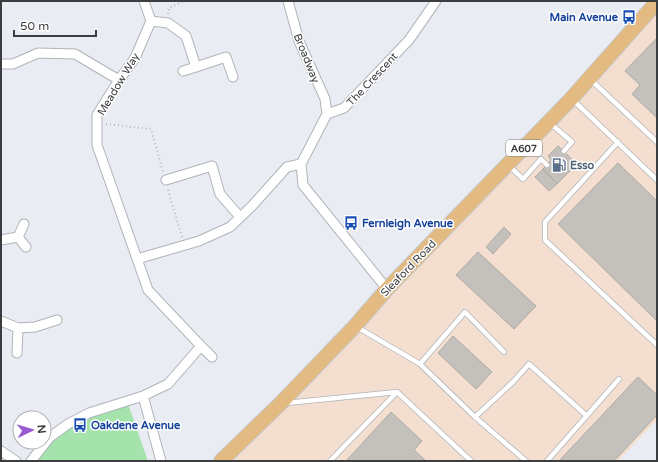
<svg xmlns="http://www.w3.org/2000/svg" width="658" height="462" viewBox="0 0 658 462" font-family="'Varela Round',sans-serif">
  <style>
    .commercial { fill: #f3ded0 }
    .green { fill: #a5e3ac }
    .building { fill: #c4c0bb; stroke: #adaaa4 }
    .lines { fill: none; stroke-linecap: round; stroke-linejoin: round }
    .lane-casing { stroke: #b0b4b9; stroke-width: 6 }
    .street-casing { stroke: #b0b4b9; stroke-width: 11 }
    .primary-casing { stroke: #c8c9c9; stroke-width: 16 }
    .path { stroke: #b4b7bc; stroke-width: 2; stroke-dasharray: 1 3; stroke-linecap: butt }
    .lane { stroke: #fff; stroke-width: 4.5 }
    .street { stroke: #fff; stroke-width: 9 }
    .primary { stroke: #e2ba82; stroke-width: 14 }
    .labels { text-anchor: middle; stroke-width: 3; stroke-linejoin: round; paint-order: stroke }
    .shield { fill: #fff; stroke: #767779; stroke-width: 1 }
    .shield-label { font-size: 10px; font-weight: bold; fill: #3b3d3f }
    .transit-label { font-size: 11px; font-weight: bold; fill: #164399; stroke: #fff; text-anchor: start }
    .street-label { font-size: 11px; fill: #3b3d3f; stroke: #fff }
    .service-label { font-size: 11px; font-weight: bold; fill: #4e5e75; stroke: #fff; text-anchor: start }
  </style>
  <rect width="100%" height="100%" fill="#e9edf3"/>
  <path class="commercial" d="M 657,2 L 657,420 L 618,461 L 221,461 Z"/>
  <path class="green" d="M 127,401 L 148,461 L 31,461 L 68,424 Z"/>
  <path class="building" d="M 657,38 L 657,118 L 632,94 L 640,85 L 625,71 Z
    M 558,146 L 577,164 L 557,184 L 543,169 L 551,160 L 548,156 Z
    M 618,163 L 657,201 L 657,321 L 558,224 Z
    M 543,169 L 557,184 L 549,191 L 535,177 Z
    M 504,227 L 511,234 L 493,254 L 486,247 Z
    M 478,252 L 536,306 L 514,329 L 456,275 Z
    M 453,336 L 492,372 L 476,389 L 438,353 Z
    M 638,377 L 657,395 L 657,415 L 614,461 L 559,461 Z
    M 391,412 L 422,441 L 414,450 L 426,461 L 346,461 Z"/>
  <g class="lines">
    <defs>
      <path id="lane" d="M 591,80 L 657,142
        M 573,100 L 657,180
        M 550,123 L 572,142 L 564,151
        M 618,142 L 545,222 L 545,240 L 657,345
        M 508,165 L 523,179 L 541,159 L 547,165
        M 357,327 L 420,364 L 475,417 L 526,461
        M 420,364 L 465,312 L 504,352
        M 286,403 L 397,392 L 471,461
        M 475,417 L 513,382 L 529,364 L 587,416
        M 330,461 L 397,392
        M 547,461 L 619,379"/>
      <path id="street" d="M 288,1 L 299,41 L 325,99 L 327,114
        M 151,21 L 168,23 L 186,36 L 196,67 L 226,57 L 233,77
        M 1,64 L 13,64 L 38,53 L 75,54 L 119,80
        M 183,71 L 196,67
        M 166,180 L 212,166 L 220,194 L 240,217
        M 18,237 L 24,224
        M 1,240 L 18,237 L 26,247
        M 137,259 L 199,241 L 230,227 L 252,206 L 287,167 L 301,164
        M 387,289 L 303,185 L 301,164 L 327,114 L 344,108 L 409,40 L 436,1
        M 1,321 L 18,328 L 35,327 L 57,320
        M 201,346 L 212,357
        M 17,353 L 18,328
        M 143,396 L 161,461
        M 1,451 L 16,461
        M 31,461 L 50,437 L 68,424 L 89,413 L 143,396 L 168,384 L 201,346 L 148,290 L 97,145 L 97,115 L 119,80 L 135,58 L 151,21 L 144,1"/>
      <path id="primary" d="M 221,461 L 280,404 L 355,326 L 387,289 L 571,99 L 657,2"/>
    </defs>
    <use href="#lane" class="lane-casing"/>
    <use href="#street" class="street-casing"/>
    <use href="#primary" class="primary-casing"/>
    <path class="path" d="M 168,14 L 169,8 L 184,1
      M 106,124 L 151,129 L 163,172
      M 168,190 L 182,237"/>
    <use href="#lane" class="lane"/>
    <use href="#street" class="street"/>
    <use href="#primary" class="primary"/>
  </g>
  <defs>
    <symbol id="bus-bare" viewBox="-9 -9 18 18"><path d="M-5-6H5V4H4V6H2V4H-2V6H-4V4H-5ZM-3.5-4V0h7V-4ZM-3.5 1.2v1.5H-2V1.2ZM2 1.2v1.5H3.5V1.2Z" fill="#1a4fb4" stroke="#fff" stroke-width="2.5" paint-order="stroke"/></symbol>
    <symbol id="fuel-bare" viewBox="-9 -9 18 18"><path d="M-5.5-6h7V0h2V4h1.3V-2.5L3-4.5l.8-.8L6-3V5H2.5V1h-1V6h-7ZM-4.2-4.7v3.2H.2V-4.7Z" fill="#5c6f8a" stroke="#fff" stroke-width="2.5" paint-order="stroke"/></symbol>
  </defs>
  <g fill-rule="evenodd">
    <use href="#bus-bare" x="619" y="7" width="20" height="20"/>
    <use href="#fuel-bare" x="549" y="155" width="20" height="20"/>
    <use href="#bus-bare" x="341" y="213" width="20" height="20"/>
    <use href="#bus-bare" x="70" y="415" width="20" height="20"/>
  </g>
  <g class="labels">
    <rect class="shield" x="506" y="140" width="36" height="16" rx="3"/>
    <g class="shield-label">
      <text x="524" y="152">A607</text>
    </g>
    <g class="transit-label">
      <text x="618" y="21" text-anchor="end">Main Avenue</text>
      <text x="362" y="227">Fernleigh Avenue</text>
      <text x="91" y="429">Oakdene Avenue</text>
    </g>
    <g class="street-label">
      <text transform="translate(307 58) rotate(68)" y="4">Broadway</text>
      <text transform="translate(372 79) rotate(-47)" y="4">The Crescent</text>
      <text transform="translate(118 84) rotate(-59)" y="4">Meadow Way</text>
      <text transform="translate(408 268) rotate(-46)" y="4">Sleaford Road</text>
    </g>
    <g class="service-label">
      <text x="570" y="169">Esso</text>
    </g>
  </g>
  <rect width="658" height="462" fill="none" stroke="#3b3d3f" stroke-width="4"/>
  <g transform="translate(32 430) rotate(85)"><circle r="19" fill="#ffffff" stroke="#b1b1b2"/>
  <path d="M0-3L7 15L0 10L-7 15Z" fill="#985ad0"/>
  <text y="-6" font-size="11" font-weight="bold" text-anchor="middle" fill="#3b3d3f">N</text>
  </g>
  <path d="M14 30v6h82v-6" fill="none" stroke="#3b3d3f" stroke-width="2"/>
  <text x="20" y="30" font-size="12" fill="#3b3d3f" stroke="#ffffff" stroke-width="3" paint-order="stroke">50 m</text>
</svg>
